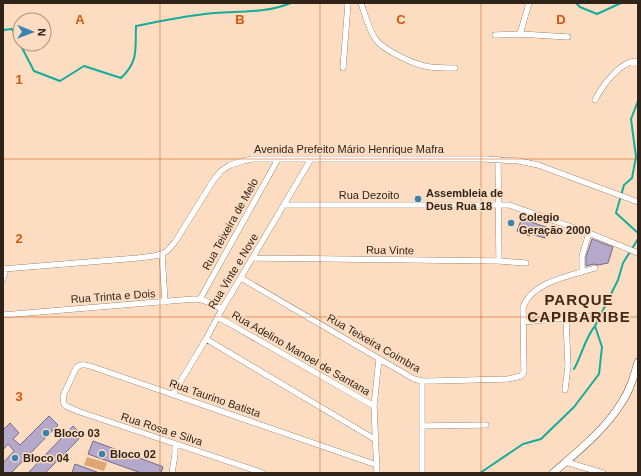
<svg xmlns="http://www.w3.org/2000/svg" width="641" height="476" viewBox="0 0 641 476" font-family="Arial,sans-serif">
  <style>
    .green { fill: #dfa674 }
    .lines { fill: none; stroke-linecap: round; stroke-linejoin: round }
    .stream { stroke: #14ac9a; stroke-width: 2 }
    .building { fill: #b4a8cb; stroke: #756a89 }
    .minor-casing { stroke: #70543d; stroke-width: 6 }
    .tertiary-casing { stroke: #70543d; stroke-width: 8 }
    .minor { stroke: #fff; stroke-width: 5.5 }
    .tertiary { stroke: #fff; stroke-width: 7 }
    .grid { fill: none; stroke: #d6540d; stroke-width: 1; stroke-opacity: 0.55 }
    .poi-dot { fill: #3783b6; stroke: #fdddc2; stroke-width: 1.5 }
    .labels { text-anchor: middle; stroke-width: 3; stroke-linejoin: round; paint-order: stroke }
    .street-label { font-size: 11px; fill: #30241a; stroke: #fdddc2 }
    .poi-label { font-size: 11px; font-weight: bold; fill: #30241a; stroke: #fdddc2; text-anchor: start }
    .district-label { font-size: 15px; font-weight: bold; letter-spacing: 1px; fill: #422913; stroke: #fdddc2 }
    .grid-label { font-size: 13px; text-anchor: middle; font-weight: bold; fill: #d6540d; stroke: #fdddc2; stroke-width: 3; stroke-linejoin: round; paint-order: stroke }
  </style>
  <rect width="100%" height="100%" fill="#fdddc2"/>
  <path class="green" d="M 87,457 L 107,463 L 104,471 L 84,465 Z"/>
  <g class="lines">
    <path class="stream" d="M 576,3 L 580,7 L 597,14 L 621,3
      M 3,30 L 12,29 L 20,44
      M 20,44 L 34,71 L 60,81 L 84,66 L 121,78 C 139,61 135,49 136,26 C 162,21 188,15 215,13 C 241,11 267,13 291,3
      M 638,101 L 631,119 L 636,157 L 632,178 L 624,185 L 616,213 L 638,233
      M 574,369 C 582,355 585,338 595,326
      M 480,473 L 523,444 L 541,439 L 574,407 L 599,374 L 602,347 L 595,326 L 618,280 L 623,263 L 638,239"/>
  </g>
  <path class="building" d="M 523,215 L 528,221 L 549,228 L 545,238 L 530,234 L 530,236 L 517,231 Z
    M 592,239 L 613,247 L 608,263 L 598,265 L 594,264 L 586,266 L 586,257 Z
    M 49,416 L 58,425 L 11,473 L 3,473 L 3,463 L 14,451 L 8,444 L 3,450 L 3,430 L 10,423 L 19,433 L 13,439 L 20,445 Z
    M 73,426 L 82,435 L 76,442 L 45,473 L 28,473 Z
    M 93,441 L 161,466 L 163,467 L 161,473 L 141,473 L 88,454 Z
    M 75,464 L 97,472 L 97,473 L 72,473 Z"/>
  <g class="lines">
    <defs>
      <path id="minor" d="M 361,3 C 365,15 369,30 376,40 C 385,51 417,66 430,67 C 438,68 447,68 455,68
        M 520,34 L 529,3
        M 495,35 L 520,34 L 568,37
        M 343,68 L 348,3
        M 595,100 C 602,86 619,63 635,61 L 638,64
        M 498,159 L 499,261
        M 284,205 L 509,205 L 589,233 L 638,253
        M 162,254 L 165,302
        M 252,258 L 499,261 L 526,263
        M 3,269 L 138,258 L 154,256 L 162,254 L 167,251 L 175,242 L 213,181 L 221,171 L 230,165 L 243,161 L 252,159 L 485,159 L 519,161 L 538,165 L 638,202
        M 582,272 L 582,256 L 589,233
        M 241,278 L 414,379 L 422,381 L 433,381 L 508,379 L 521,376 L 524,372 L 523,308 C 530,282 573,275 595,268
        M 3,279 L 6,269
        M 200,299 L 278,159
        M 3,315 L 194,299 C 204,299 213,304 222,309
        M 218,317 L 374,406
        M 523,322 L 588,316
        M 206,339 L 376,440
        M 422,381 L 422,473
        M 565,390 L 568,366 L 566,319
        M 173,394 L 206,339 L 222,309 L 311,159
        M 422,426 L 486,425
        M 566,462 L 603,473
        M 172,473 L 175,454 L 175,444
        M 263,473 L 80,412 L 66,406 L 64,404 L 63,396 L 76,368 C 81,363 87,365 93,367 L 377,465
        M 377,473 L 374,406 L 379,359"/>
      <path id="tertiary" d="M 553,473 C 577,452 605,430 622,402 C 630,390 634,376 638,362"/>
    </defs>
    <use href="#minor" class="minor-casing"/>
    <use href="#tertiary" class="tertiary-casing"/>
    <use href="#minor" class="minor"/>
    <use href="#tertiary" class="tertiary"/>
  </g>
  <path class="grid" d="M 160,3 L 160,473M 320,3 L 320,473M 481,3 L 481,473M 3,159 L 638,159M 3,317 L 638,317"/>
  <g class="poi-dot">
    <circle cx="418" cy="199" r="4"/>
    <circle cx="511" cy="223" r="4"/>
    <circle cx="46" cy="433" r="4"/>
    <circle cx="102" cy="454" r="4"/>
    <circle cx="15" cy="458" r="4"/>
  </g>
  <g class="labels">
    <g class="street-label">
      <text x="349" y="153">Avenida Prefeito Mário Henrique Mafra</text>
      <text x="369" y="199">Rua Dezoito</text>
      <text transform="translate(230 224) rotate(-61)" y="4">Rua Teixeira de Melo</text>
      <text transform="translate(390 250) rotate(1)" y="4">Rua Vinte</text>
      <text transform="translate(233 271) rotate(-59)" y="4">Rua Vinte e Nove</text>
      <text transform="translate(113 296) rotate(-4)" y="4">Rua Trinta e Dois</text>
      <text transform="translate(374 343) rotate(30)" y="4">Rua Teixeira Coimbra</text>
      <text transform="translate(301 353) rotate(30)" y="4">Rua Adelino Manoel de Santana</text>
      <text transform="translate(215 398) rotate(19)" y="4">Rua Taurino Batista</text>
      <text transform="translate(162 429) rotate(18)" y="4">Rua Rosa e Silva</text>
    </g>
    <g class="poi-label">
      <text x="426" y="197">Assembleia de<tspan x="426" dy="13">Deus Rua 18</tspan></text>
      <text x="519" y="221">Colegio<tspan x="519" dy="13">Geração 2000</tspan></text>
      <text x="54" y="437">Bloco 03</text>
      <text x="110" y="458">Bloco 02</text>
      <text x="23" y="462">Bloco 04</text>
    </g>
    <g class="district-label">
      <text x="579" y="305">PARQUE<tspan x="579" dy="17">CAPIBARIBE</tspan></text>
    </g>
  </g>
  <g class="grid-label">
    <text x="80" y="24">A</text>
    <text x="240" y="24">B</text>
    <text x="401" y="24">C</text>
    <text x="561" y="24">D</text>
    <text x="19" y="84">1</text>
    <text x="19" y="243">2</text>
    <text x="19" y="401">3</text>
  </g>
  <rect width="641" height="476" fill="none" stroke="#30241a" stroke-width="8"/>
  <g transform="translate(32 32) rotate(91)"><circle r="19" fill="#fdddc2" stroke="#ab937f"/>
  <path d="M0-3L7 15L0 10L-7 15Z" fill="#3783b6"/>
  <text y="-6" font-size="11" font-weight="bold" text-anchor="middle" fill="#30241a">N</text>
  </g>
</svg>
